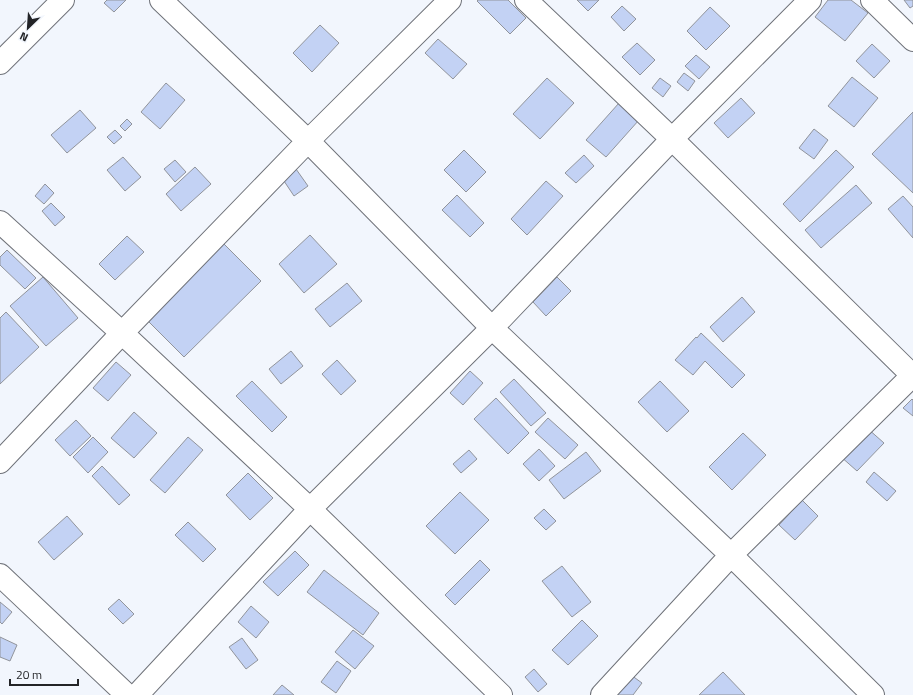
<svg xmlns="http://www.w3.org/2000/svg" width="913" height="695" viewBox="0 0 913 695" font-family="'Titillium Web',sans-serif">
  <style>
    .building { fill: #c3d2f4; stroke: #91949b }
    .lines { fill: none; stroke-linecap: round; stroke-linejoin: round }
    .street-casing { stroke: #6f7279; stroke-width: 24 }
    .street { stroke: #fff; stroke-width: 22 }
  </style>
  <rect width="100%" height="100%" fill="#f2f6fd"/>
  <path class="building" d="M 107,0 L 126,0 L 114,12 L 104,3 Z
    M 478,0 L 508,0 L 526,18 L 510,34 L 477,1 Z
    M 577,0 L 599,0 L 588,11 Z
    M 828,0 L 851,0 L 868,13 L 845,41 L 815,17 Z
    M 904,0 L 913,0 L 913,6 L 910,8 Z
    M 622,6 L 636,19 L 624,31 L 611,17 Z
    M 710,7 L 730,26 L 706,50 L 687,31 Z
    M 320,25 L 339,43 L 312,72 L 293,53 Z
    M 438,39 L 467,64 L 453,79 L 425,53 Z
    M 637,43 L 655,60 L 640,75 L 622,57 Z
    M 872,44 L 890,61 L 874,78 L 856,61 Z
    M 696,55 L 710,67 L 699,79 L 685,66 Z
    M 684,73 L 695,81 L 688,91 L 677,82 Z
    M 852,77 L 878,98 L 854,127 L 828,106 Z
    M 547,78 L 574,103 L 540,139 L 513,114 Z
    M 660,78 L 671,86 L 663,97 L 652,88 Z
    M 166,83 L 185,100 L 160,129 L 141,112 Z
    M 741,98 L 755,113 L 728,138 L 714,123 Z
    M 619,103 L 639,120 L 606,157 L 586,140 Z
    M 80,110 L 96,128 L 67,153 L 51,135 Z
    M 913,112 L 913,193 L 872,154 Z
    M 127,119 L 132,124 L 125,131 L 120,126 Z
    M 814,129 L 828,140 L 814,159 L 799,148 Z
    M 115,130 L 122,137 L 114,144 L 107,137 Z
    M 464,150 L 486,172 L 466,192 L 444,170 Z
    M 836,150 L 854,167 L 800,222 L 783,204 Z
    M 584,155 L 594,166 L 576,183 L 565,173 Z
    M 123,157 L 141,177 L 125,191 L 107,170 Z
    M 175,160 L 186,172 L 175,182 L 164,169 Z
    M 195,167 L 211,184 L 181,211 L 166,194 Z
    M 296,169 L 308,186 L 294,196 L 282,178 Z
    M 546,181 L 563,196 L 527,235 L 511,219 Z
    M 45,184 L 54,193 L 44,204 L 35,196 Z
    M 856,185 L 872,203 L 821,248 L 805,230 Z
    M 457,195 L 484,223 L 470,237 L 442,210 Z
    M 903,196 L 913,207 L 913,238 L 888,209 Z
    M 51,203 L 65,217 L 55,226 L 42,211 Z
    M 310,235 L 337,264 L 304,293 L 279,264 Z
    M 127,236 L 144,252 L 115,280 L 99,264 Z
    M 222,242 L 261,281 L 184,357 L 145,318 Z
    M 7,250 L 36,278 L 25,289 L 0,265 L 0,257 Z
    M 43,277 L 78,318 L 46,346 L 10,306 Z
    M 557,277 L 571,291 L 546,316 L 533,302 Z
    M 347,283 L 362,301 L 330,327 L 315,309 Z
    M 742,297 L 755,312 L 723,342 L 710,327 Z
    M 6,312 L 39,347 L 0,384 L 0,318 Z
    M 701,333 L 745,375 L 732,388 L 705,361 L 693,375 L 675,360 L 696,337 L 697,338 Z
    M 291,351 L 303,366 L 281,384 L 269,369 Z
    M 337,360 L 356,381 L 341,395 L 322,374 Z
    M 116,362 L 131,375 L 108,401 L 93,388 Z
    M 470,371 L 483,383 L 463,405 L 450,393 Z
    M 514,379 L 546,413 L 531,426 L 500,392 Z
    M 252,381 L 287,417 L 272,432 L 236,396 Z
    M 660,381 L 689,411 L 667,432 L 638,402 Z
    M 496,398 L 529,433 L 508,454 L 474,419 Z
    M 912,399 L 913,400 L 913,416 L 903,408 Z
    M 134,412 L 157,433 L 134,458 L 111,438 Z
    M 548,418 L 578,445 L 565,459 L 535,432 Z
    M 76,420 L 91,436 L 70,456 L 55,440 Z
    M 867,428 L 884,443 L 857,471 L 840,456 Z
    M 743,433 L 766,455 L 732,490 L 709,467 Z
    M 93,437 L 108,452 L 88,473 L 73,457 Z
    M 188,437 L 203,450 L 165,493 L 150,480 Z
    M 539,449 L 555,466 L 539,481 L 523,464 Z
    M 469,450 L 477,459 L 461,473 L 453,464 Z
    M 586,452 L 601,471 L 564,499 L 549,480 Z
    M 102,466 L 130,495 L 119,505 L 92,476 Z
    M 874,472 L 896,491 L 887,501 L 866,482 Z
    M 248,473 L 273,498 L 250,520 L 226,495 Z
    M 460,492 L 489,520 L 455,554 L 426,526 Z
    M 802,500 L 818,516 L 795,540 L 779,525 Z
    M 544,509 L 556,521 L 546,530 L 534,518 Z
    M 67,516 L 83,534 L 54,560 L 38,542 Z
    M 188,522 L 216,549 L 203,562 L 175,535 Z
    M 295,551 L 309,565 L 278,596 L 263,582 Z
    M 480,560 L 490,570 L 455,605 L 445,595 Z
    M 562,566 L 591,602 L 572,617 L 542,581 Z
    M 324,570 L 379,613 L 363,635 L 307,592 Z
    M 119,599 L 134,614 L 123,624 L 108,609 Z
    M 0,602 L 12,612 L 2,624 L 0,622 Z
    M 251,606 L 269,622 L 256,638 L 238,622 Z
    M 582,620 L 598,636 L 568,665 L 552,650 Z
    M 353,630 L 374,646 L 355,669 L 335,652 Z
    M 0,637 L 17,645 L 10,661 L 0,657 Z
    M 242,638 L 258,660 L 246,669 L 229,647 Z
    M 337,661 L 351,671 L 336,693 L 321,682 Z
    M 534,669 L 547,684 L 538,692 L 525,677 Z
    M 723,672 L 745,695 L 699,695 Z
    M 631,675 L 642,683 L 633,695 L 617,695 Z
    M 282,685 L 294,695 L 273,695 Z"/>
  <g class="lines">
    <defs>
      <path id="street" d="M 161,0 L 308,141 L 492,328 L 731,555 L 873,695
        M 526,0 L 672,139 L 913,376
        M 872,0 L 913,40
        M 0,63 L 63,0
        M 0,222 L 122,333 L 310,509 L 501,695
        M 0,462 L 122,333 L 308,141 L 450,0
        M 0,575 L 127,695
        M 137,695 L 310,509 L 492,328 L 672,139 L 810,0
        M 602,695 L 731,555 L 913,375"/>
    </defs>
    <use href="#street" class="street-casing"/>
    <use href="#street" class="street"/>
  </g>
  <g transform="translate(28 28) rotate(205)" stroke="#f2f6fd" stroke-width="3" paint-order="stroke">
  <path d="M0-3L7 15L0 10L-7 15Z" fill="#232427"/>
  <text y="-6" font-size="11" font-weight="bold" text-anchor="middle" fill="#232427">N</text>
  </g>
  <path d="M10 679v6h68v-6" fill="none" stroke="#232427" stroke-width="2"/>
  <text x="16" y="679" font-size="12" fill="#232427" stroke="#f2f6fd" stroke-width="3" paint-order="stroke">20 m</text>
</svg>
